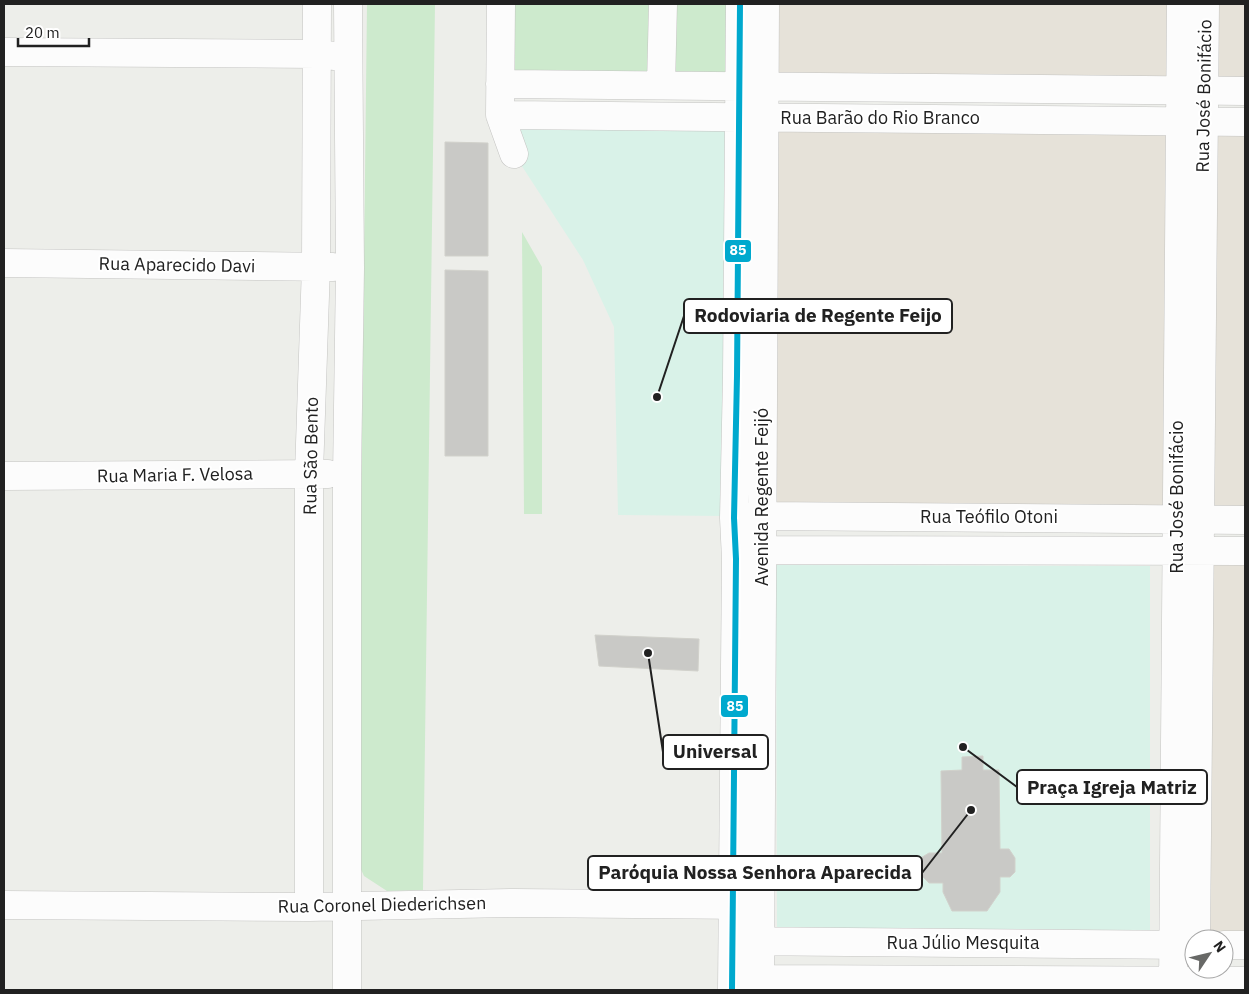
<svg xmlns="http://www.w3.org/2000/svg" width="1249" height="994" viewBox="0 0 1249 994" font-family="'IBM Plex Sans',sans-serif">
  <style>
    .commercial { fill: #e6e2d9 }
    .grass { fill: #cdeacd }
    .park { fill: #d9f2e8 }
    .building { fill: #c9c9c6; stroke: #d1d1cb }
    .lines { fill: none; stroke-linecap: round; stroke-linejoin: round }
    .minor-casing { stroke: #c4c4c2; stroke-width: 29 }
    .minor { stroke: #fcfcfc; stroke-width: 28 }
    .bus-1-casing { stroke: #fff; stroke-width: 10 }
    .bus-1 { stroke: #00a9ce; stroke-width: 6 }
    .labels { text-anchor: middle; stroke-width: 4; stroke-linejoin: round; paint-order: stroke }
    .street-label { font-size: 18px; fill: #212121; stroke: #fff }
    .leader { fill: none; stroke: #212121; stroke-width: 2 }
    .callout-dot { fill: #212121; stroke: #fff; stroke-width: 2 }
    .callout { fill: #fff; stroke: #212121; stroke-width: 2 }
    .callout-label { font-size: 19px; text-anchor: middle; font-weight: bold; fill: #212121 }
    .line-badge { stroke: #fff; stroke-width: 2 }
    .badge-label { font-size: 14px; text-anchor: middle; font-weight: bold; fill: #fff }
  </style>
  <rect width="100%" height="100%" fill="#edeeea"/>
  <path class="commercial" d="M 765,4 L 1181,4 L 1181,89 L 764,86 Z
    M 1205,4 L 1245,4 L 1245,91 L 1204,91 Z
    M 764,117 L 1180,120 L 1177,518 L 762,516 Z
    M 1204,121 L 1245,122 L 1245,520 L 1200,519 Z
    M 1200,551 L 1245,551 L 1245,945 L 1224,939 L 1196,939 Z"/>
  <path class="grass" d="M 367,4 L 435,4 L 423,890 L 387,891 L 364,876 L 349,844 L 361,521 Z
    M 515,4 L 740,4 L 740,86 L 514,84 Z
    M 522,232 L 542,267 L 542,514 L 524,514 Z"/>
  <path class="park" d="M 514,116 L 740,117 L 727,516 L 618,515 L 614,327 L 583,260 L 514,154 Z
    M 776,565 L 1150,566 L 1150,930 L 777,928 Z"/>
  <path class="building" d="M 445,142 L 488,143 L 488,256 L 445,256 Z
    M 445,270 L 488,271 L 488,456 L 445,456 Z
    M 595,635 L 699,639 L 698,671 L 599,666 Z
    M 983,756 L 983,770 L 999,770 L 1000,849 L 1009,849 L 1015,858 L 1015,872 L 1010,877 L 1000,877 L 1000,892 L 987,911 L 952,911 L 943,892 L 943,883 L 929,883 L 919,873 L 919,859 L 929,853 L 942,853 L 941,771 L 962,770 L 962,757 Z"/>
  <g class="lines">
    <defs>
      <path id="minor" d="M 501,4 L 500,115 L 514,154
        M 4,52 L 317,54 L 335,56
        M 500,84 L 1245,91
        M 661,85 L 663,4
        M 500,115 L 1245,122
        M 4,263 L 333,267
        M 4,476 L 328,474
        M 744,517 L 762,516 L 1245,520
        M 745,550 L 1245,551
        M 4,905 L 309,907 L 514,903 L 752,905
        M 309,907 L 309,473 L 316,266 L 317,4
        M 1196,939 L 1205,4
        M 743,941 L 1193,945
        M 1224,945 L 1245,945
        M 742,979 L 1245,981
        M 347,990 L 347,476 L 350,268 L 348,4
        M 732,990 L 736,559 L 734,518 L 737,376 L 740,4
        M 760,990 L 765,4
        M 1173,990 L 1181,4"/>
    </defs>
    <use href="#minor" class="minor-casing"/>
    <use href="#minor" class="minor"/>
    <defs>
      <path id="bus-1" d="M 732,990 L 736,559 L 734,518 L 737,376 L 740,4"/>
    </defs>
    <use href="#bus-1" class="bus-1-casing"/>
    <use href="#bus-1" class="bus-1"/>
  </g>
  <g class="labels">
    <g class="street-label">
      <text transform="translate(1204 96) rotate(-89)" y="6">Rua José Bonifácio</text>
      <text x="880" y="124">Rua Barão do Rio Branco</text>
      <text transform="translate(177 265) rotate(1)" y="6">Rua Aparecido Davi</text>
      <text transform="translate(311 456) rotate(-89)" y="6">Rua São Bento</text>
      <text transform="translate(175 475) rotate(-1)" y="6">Rua Maria F. Velosa</text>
      <text transform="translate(762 497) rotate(-90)" y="6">Avenida Regente Feijó</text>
      <text transform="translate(1177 497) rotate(-90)" y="6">Rua José Bonifácio</text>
      <text x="989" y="523">Rua Teófilo Otoni</text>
      <text transform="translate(382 905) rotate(-1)" y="6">Rua Coronel Diederichsen</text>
      <text x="963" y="949">Rua Júlio Mesquita</text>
    </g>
  </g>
  <path class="leader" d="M657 397L684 316M648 653L663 752M963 747L1017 787M971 810L922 873"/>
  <g class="callout-dot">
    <circle cx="657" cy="397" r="5"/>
    <circle cx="648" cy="653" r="5"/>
    <circle cx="963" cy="747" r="5"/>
    <circle cx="971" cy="810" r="5"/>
  </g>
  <g class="callout">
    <rect x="684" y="299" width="268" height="34" rx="5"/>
    <rect x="663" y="735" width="105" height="34" rx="5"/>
    <rect x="1017" y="770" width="190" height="34" rx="5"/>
    <rect x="588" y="856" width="334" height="34" rx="5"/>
  </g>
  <g class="callout-label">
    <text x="818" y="322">Rodoviaria de Regente Feijo</text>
    <text x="715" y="758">Universal</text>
    <text x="1112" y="794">Praça Igreja Matriz</text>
    <text x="755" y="879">Paróquia Nossa Senhora Aparecida</text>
  </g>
  <g class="line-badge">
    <rect x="724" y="239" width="28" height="24" rx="5" fill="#00a9ce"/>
    <rect x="720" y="694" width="29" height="24" rx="5" fill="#00a9ce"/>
  </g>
  <g class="badge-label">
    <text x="738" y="255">85</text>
    <text x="735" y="711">85</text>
  </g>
  <rect width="1249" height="994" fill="none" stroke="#212121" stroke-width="10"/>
  <g transform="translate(1209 954) rotate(55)"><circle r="24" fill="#ffffff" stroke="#a6a6a6"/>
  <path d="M0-4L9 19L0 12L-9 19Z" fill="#686967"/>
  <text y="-8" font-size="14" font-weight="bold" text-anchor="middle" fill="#212121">N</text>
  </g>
  <path d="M18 38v8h71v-8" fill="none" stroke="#212121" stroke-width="2.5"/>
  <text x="25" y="38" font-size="15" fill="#212121" stroke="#ffffff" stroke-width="4" paint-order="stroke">20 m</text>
</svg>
